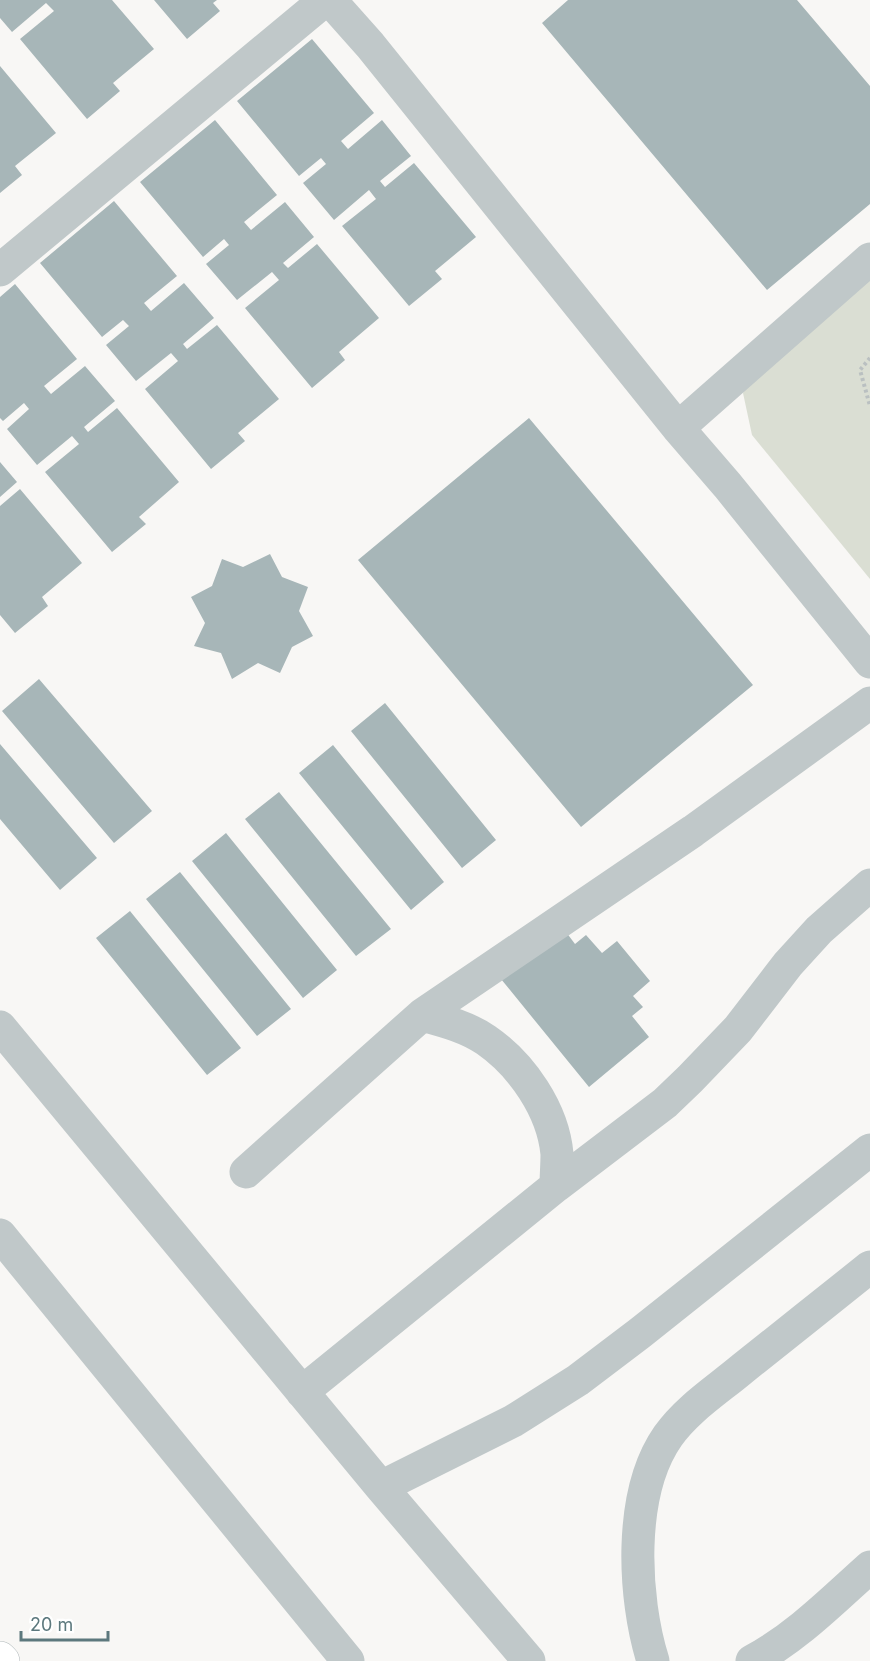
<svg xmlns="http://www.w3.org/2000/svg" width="870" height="1661" viewBox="0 0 870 1661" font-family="Inter,sans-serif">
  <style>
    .green { fill: #daded3 }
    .building { fill: #a7b6b8 }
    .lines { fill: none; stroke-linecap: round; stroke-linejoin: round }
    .highway-casing { stroke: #b3babc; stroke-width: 34 }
    .path { stroke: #bac0c1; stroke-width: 4; stroke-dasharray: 3 3; stroke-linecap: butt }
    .minor { stroke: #c0c8c9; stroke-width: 33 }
    .highway { stroke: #fff; stroke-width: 33 }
  </style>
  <rect width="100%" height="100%" fill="#f8f7f5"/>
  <path class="green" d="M 870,257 L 870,579 L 752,435 L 743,393 L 762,349 Z"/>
  <path class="building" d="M 0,0 L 112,0 L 154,49 L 113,83 L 120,91 L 87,119 L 20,39 L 54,11 L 46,3 L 12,32 L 0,18 Z
    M 154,0 L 217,0 L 213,3 L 220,11 L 187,39 Z
    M 568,0 L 797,0 L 870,86 L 870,204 L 767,290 L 542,23 Z
    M 312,39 L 374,113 L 341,141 L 348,149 L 382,120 L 411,156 L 380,181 L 385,187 L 414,163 L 476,237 L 435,271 L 442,279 L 409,306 L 342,226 L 376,199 L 369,190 L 334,220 L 303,183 L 326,164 L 321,158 L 299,176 L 237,101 Z
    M 0,66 L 56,133 L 15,166 L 22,175 L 0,193 Z
    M 215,120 L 277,195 L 244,222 L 251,230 L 285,202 L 314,237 L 283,263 L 288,268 L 317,244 L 379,318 L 339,352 L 345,360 L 312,388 L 245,308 L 279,280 L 272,272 L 237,300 L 206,264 L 229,245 L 224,239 L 203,257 L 140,182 Z
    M 114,201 L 177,276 L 144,303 L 151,311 L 184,283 L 214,318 L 183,344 L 187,349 L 217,325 L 279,399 L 238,433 L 245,441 L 211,469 L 145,389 L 178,361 L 171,353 L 136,381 L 106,345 L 129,326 L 123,320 L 102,337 L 40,263 Z
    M 15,284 L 77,359 L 44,386 L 51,394 L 85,366 L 115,401 L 84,427 L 88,432 L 117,408 L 179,482 L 139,517 L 146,524 L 112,552 L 45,472 L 79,444 L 72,436 L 37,465 L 7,429 L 29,409 L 24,403 L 3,421 L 0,418 L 0,297 Z
    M 529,418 L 753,685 L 581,827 L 358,560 Z
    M 0,462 L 17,482 L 0,497 Z
    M 20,489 L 82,563 L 42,597 L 48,606 L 15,633 L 0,615 L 0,506 Z
    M 270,554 L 282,577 L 308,587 L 299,611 L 313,636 L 292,647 L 280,673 L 258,663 L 232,679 L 221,653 L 194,646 L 205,623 L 191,597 L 212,586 L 222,559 L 243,567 Z
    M 39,679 L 152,811 L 114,843 L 2,711 Z
    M 385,703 L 496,840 L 462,868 L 351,731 Z
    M 0,744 L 97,858 L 60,890 L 0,819 Z
    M 333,745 L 444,882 L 411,910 L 299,773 Z
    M 279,792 L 391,929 L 356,956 L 245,819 Z
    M 226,833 L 337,970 L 303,998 L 192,861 Z
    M 180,872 L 291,1009 L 257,1036 L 146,899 Z
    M 130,911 L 241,1048 L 207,1075 L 96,938 Z
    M 563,928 L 575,944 L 586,935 L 602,953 L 617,941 L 650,981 L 633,996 L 643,1007 L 632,1016 L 649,1037 L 589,1087 L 501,979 Z"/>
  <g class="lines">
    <defs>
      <path id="highway" d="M 0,1658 L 3,1661"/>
    </defs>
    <use href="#highway" class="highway-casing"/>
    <path class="path" d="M 870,358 L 860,370 L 870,406"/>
    <path class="minor" d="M 330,0 L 370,45 L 678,428 L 728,486 L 870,662
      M 0,270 L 325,0
      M 678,428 L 870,259
      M 422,1015 C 444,1021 467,1027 486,1040 C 522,1065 553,1110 557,1154 C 557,1165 556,1176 556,1186
      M 0,1027 L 381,1487 L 529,1661
      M 246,1172 L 422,1015 L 693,831 L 870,703
      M 0,1235 L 348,1661
      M 302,1392 L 556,1186 L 665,1103 L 690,1079 L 738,1029 L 788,964 L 819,930 L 870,885
      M 381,1487 L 513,1421 L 578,1380 L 640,1333 L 870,1150
      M 653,1661 C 633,1597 628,1493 668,1436 C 687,1409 717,1390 742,1369 C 785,1335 827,1301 870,1267
      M 752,1661 C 797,1637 833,1600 870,1567"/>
    <use href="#highway" class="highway"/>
  </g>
  <path d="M21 1631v9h87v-9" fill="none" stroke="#5c787d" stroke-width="3"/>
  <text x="30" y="1631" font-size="18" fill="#5c787d" stroke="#ffffff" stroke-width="4.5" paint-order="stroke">20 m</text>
</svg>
